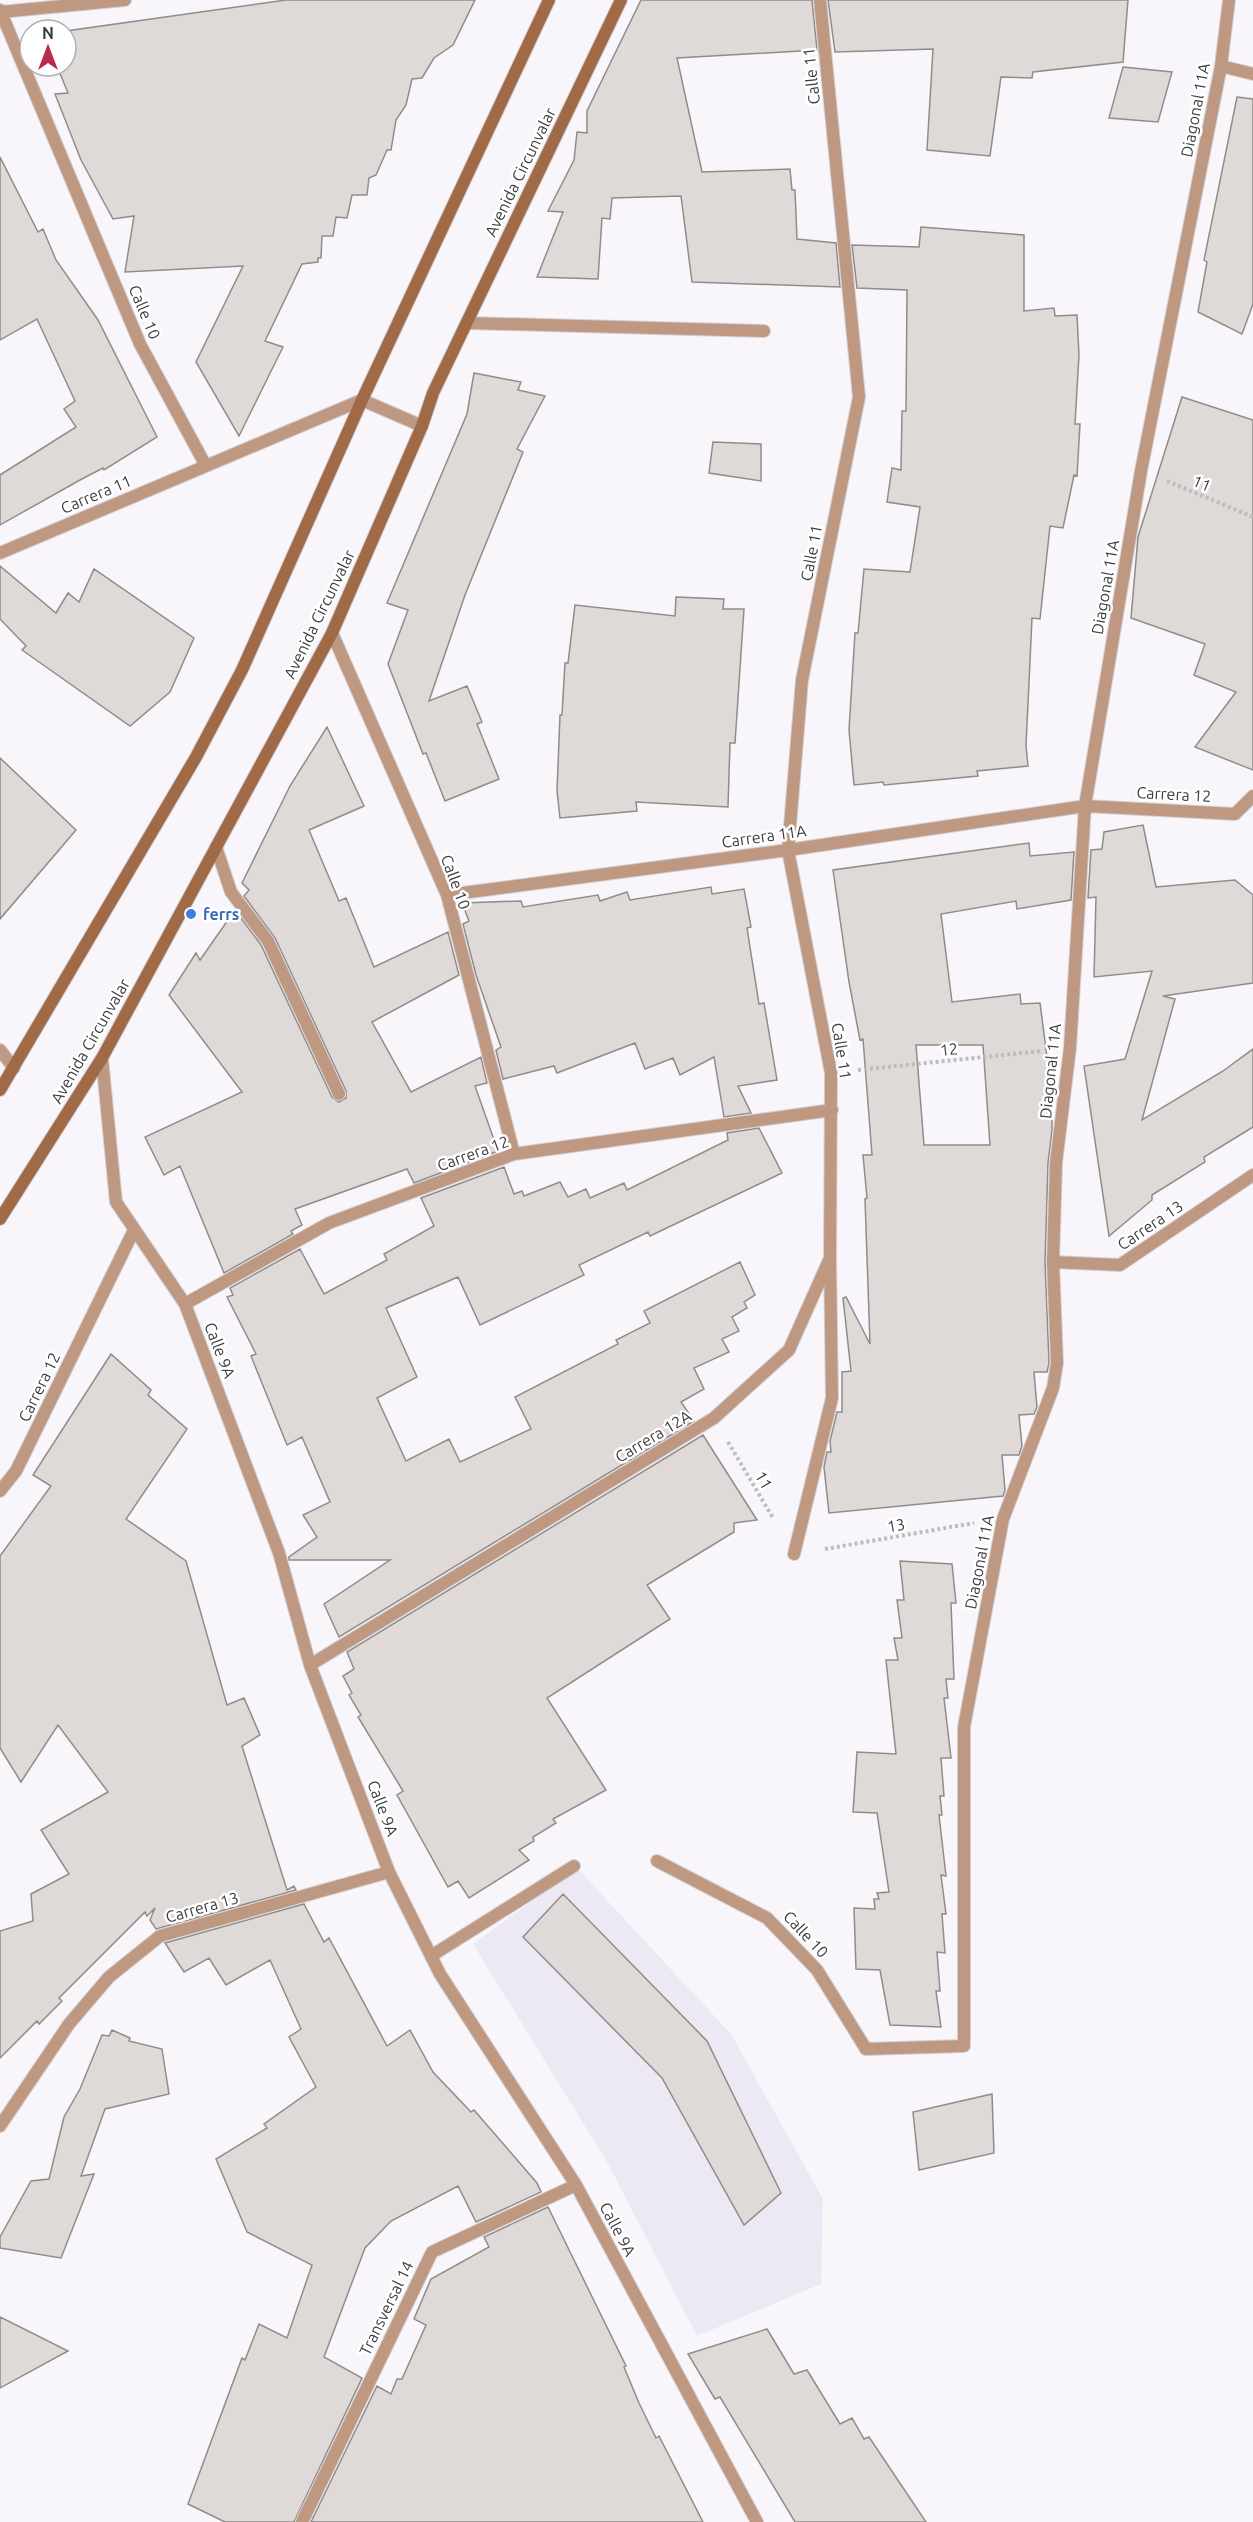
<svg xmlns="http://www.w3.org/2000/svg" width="1253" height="2522" viewBox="0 0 1253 2522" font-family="Ubuntu,sans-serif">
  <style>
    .built { fill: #ede9f4 }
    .building { fill: #dfdad7; stroke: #908c89; stroke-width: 1.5; fill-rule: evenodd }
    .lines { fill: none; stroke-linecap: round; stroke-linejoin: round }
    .service-casing { stroke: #d3d1d5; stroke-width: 14 }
    .pedestrian-casing { stroke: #d3d1d5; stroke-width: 14 }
    .minor-casing { stroke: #d3d1d5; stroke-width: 14 }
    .secondary-casing { stroke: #d3d1d5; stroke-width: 14 }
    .path { stroke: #bebcc1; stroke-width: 4; stroke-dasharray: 3 3; stroke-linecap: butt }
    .service { stroke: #be9881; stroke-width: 12 }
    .pedestrian { stroke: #be9881; stroke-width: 12 }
    .minor { stroke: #be9881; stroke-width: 12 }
    .secondary { stroke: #a06a47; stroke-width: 12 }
    .shop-dot { fill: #3f7fe0; stroke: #fff; stroke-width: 2 }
    .labels { text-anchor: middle; stroke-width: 5; stroke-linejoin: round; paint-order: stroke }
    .street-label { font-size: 16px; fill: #3d3c3e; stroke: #fff }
    .shop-label { font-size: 16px; font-weight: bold; fill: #366cbe; stroke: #fff; text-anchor: start }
  </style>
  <rect width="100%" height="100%" fill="#f8f6fb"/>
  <path class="built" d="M 577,1868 L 731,2034 L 823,2199 L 821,2284 L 697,2336 L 607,2162 L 473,1944 Z"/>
  <path class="building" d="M 286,0 L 475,0 L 453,45 L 434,58 L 422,78 L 412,79 L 406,105 L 396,120 L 391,150 L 387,150 L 376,175 L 369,178 L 367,195 L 352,195 L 347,218 L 336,217 L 333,236 L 322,236 L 321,258 L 318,258 L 318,262 L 302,264 L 265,341 L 283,347 L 239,436 L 196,362 L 243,266 L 125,272 L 134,216 L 113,219 L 81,160 L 55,94 L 68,93 L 57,66 L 66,66 L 66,31 Z
    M 641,0 L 812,0 L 817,50 L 677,58 L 702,172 L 790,169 L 792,190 L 795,190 L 797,239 L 836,243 L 840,287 L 692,282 L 681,196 L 612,198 L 610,219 L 602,218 L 598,279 L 537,277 L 563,212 L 548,211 L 574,160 L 577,132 L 587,133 L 587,111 Z
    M 828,0 L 1128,0 L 1123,62 L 1033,72 L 1032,78 L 1001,77 L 990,156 L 927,150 L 933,49 L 835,52 Z
    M 1123,67 L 1172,72 L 1158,122 L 1109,118 Z
    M 1237,97 L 1253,99 L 1253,304 L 1242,334 L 1198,312 L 1207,262 L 1204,260 Z
    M 0,157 L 38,232 L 43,229 L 56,260 L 98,320 L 157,437 L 104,470 L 103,468 L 80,480 L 0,525 L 0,475 L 76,427 L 64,409 L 75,401 L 37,319 L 0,340 Z
    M 921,227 L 1024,235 L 1024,311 L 1054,308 L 1055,316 L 1077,315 L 1079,355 L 1075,424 L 1080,424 L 1077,476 L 1074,475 L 1063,528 L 1050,526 L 1040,619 L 1032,618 L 1026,746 L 1028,766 L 977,771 L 978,776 L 884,785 L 883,782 L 854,785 L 849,730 L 855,633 L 858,633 L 864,569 L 910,572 L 920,507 L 887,502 L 892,468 L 901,470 L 902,411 L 906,411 L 907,290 L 857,288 L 852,245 L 919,247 Z
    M 474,373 L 521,382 L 518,390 L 545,396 L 517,449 L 523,452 L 465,595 L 429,701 L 467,686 L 482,722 L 477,724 L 499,779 L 445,801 L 426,753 L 423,754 L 388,664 L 408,610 L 387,603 L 467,414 Z
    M 1182,397 L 1253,420 L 1253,770 L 1195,747 L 1236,692 L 1194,675 L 1205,644 L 1131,618 L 1138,537 Z
    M 713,442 L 761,444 L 761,481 L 709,473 Z
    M 0,566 L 56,613 L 68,593 L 79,602 L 94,569 L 194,638 L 170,692 L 130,726 L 22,650 L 26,646 L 0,619 Z
    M 676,597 L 724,599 L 723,609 L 744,609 L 735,743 L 730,743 L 728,807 L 636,802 L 637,811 L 560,818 L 557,791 L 560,715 L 562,715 L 565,663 L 568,663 L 575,605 L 675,616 Z
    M 327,727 L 364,806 L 309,830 L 339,901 L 346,898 L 374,967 L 448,932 L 459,975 L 372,1022 L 411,1092 L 481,1057 L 487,1083 L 475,1086 L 498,1151 L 414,1183 L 407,1169 L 295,1209 L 302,1225 L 291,1231 L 293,1234 L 224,1273 L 180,1166 L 164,1175 L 145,1137 L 242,1092 L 169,995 L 196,953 L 200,960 L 235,910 L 261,945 L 332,1097 L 339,1102 L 346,1098 L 346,1091 L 275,938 L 244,896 L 249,890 L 242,883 L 290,786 Z
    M 0,758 L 76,830 L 0,919 Z
    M 1143,825 L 1156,887 L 1235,880 L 1253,895 L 1253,983 L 1163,996 L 1175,999 L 1142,1120 L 1223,1071 L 1253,1049 L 1253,1127 L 1204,1157 L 1205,1162 L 1152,1195 L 1152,1200 L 1109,1236 L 1084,1066 L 1125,1059 L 1152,971 L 1094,977 L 1096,897 L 1088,898 L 1091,850 L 1102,849 L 1104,832 Z
    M 1029,843 L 1030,856 L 1074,852 L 1071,900 L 1017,909 L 1016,901 L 941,914 L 952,1002 L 1020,994 L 1021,1004 L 1040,1003 L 1047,1057 L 1050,1057 L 1052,1071 L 1052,1130 L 1048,1163 L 1045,1262 L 1049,1363 L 1047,1372 L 1034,1372 L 1037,1407 L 1034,1414 L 1019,1415 L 1022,1446 L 1019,1455 L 1002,1455 L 1005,1490 L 1003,1496 L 829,1513 L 824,1467 L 827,1452 L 831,1452 L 830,1441 L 837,1412 L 842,1412 L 842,1372 L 851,1371 L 843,1298 L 846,1297 L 870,1344 L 865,1199 L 867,1198 L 863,1155 L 872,1155 L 863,1039 L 860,1040 L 849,982 L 833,870 ZM 916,1045 L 983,1045 L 990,1145 L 924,1145 Z
    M 711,887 L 712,894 L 744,889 L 751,927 L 747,928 L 759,1004 L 764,1003 L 777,1080 L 738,1086 L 751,1113 L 724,1117 L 714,1057 L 680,1075 L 673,1058 L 645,1069 L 635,1043 L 557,1073 L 554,1066 L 503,1079 L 496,1050 L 501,1047 L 476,975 L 463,924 L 469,921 L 462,903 L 521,901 L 523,907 L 598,895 L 600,901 L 627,892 L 630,900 Z
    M 759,1128 L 782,1173 L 650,1236 L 648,1232 L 579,1265 L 584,1275 L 480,1325 L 458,1277 L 386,1308 L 417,1377 L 377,1398 L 406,1461 L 449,1439 L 460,1462 L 531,1429 L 515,1397 L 618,1344 L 616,1340 L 650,1323 L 644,1311 L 740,1262 L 755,1295 L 744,1302 L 747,1308 L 732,1317 L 739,1331 L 722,1339 L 729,1352 L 694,1368 L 704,1389 L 681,1402 L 694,1421 L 339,1637 L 324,1604 L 390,1560 L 289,1560 L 289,1557 L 317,1537 L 303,1515 L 330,1502 L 302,1437 L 287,1445 L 251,1356 L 256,1354 L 227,1297 L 233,1295 L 230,1288 L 300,1249 L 324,1294 L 387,1260 L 384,1254 L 434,1226 L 421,1198 L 504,1167 L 514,1194 L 522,1191 L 524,1196 L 560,1182 L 568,1197 L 586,1189 L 590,1198 L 624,1183 L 627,1190 L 728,1140 L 727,1133 Z
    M 111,1354 L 151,1390 L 148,1395 L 187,1429 L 126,1519 L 186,1561 L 227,1705 L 244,1698 L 260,1735 L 242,1746 L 287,1890 L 294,1886 L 296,1890 L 156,1929 L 150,1920 L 155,1908 L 147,1916 L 145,1912 L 59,1998 L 62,2001 L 39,2024 L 37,2021 L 0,2058 L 0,1931 L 33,1921 L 31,1894 L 69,1874 L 41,1830 L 108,1792 L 58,1725 L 21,1782 L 0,1748 L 0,1556 L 51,1486 L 33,1475 Z
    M 703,1435 L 757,1520 L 734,1523 L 734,1532 L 647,1585 L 670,1619 L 547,1698 L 606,1790 L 553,1819 L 556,1823 L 533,1837 L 534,1841 L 519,1850 L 529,1860 L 469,1898 L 458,1881 L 448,1887 L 397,1795 L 403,1791 L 358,1717 L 361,1715 L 349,1695 L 352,1693 L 343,1676 L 354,1669 L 347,1652 Z
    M 900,1561 L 952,1564 L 956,1603 L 951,1603 L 954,1679 L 946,1679 L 948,1698 L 944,1698 L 951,1758 L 941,1758 L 944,1796 L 940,1796 L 942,1815 L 939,1815 L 946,1876 L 941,1875 L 946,1914 L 942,1914 L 945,1953 L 937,1952 L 940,1991 L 936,1991 L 941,2027 L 890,2025 L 880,1970 L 856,1969 L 854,1908 L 875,1909 L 874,1899 L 879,1899 L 877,1893 L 889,1892 L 877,1813 L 853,1812 L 857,1752 L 896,1754 L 886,1660 L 898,1660 L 894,1638 L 902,1638 L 897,1600 L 904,1600 Z
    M 563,1894 L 707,2041 L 781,2193 L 744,2225 L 662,2078 L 523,1937 Z
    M 304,1904 L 324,1942 L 329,1938 L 387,2046 L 410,2030 L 433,2072 L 471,2112 L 474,2110 L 537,2183 L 541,2192 L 476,2222 L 458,2186 L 391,2221 L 365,2248 L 324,2357 L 362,2378 L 294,2522 L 225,2522 L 188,2504 L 242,2358 L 245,2360 L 259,2324 L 287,2338 L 312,2265 L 247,2232 L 216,2159 L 267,2128 L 264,2124 L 316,2087 L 289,2037 L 301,2029 L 270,1960 L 226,1985 L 209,1958 L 184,1972 L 165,1943 Z
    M 112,2030 L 130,2038 L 129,2041 L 162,2049 L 169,2094 L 105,2109 L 81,2176 L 94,2174 L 61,2258 L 0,2248 L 0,2237 L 31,2181 L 49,2179 L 64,2117 L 80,2089 L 102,2035 L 109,2036 Z
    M 992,2094 L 994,2153 L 919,2170 L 913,2112 Z
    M 548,2207 L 626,2366 L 624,2367 L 639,2403 L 656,2438 L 659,2436 L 703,2522 L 311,2522 L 377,2386 L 391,2394 L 397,2379 L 402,2379 L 426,2325 L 414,2319 L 431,2279 L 489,2247 L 484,2237 Z
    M 0,2317 L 68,2351 L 0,2388 Z
    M 767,2329 L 794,2374 L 807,2370 L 840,2424 L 852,2418 L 864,2439 L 869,2437 L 926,2522 L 795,2522 L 720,2397 L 715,2399 L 688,2354 Z"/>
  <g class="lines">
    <defs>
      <path id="service" d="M 467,323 L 764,331
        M 657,1861 L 767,1918 L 817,1970 L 866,2049
        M 431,1956 L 574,1866"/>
      <path id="pedestrian" d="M 1053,1262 L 1120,1265 L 1253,1175
        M 794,1554 L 832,1398 L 830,1258"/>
      <path id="minor" d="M 0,10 L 140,344 L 206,466
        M 0,12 L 125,0
        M 1221,66 L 1253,74
        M 0,553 L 362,400 L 422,426
        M 332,633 L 447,895 L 514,1154
        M 216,847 L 231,892 L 268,941 L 339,1094
        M 447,895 L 788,850 L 1085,806 L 1235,814 L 1253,796
        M 0,1050 L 14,1068
        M 102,1058 L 116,1202 L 185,1304 L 279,1553 L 310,1665 L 389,1872 L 440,1974 L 576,2185 L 757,2522
        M 185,1304 L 329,1223 L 514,1154 L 832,1110
        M 0,1491 L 16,1471 L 134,1230
        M 310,1665 L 714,1418 L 789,1350 L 830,1258 L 831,1073 L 788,850 L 802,680 L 859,397 L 820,0
        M 866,2049 L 964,2046 L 964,1727 L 1003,1519 L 1053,1388 L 1057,1363 L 1053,1262 L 1056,1163 L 1070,1048 L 1085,806 L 1141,471 L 1221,66 L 1229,0
        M 0,2126 L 69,2024 L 109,1977 L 160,1936 L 389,1872
        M 302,2522 L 432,2252 L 576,2185"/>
      <path id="secondary" d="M 0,1090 L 196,757 L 242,670 L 362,400 L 549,0
        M 0,1219 L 102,1058 L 332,633 L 422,426 L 433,393 L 621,0"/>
    </defs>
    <use href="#service" class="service-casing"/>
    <use href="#pedestrian" class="pedestrian-casing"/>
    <use href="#minor" class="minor-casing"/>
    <use href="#secondary" class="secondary-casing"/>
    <path class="path" d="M 1167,481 L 1253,517
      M 858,1070 L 1042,1051
      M 728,1442 L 773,1518
      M 825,1549 L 974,1523"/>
    <use href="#service" class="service"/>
    <use href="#pedestrian" class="pedestrian"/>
    <use href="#minor" class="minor"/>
    <use href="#secondary" class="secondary"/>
  </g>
  <circle class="shop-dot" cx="191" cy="914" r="6"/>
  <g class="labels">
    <g class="street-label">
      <text transform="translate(811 76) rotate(-96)" y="6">Calle 11</text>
      <text transform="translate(1195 110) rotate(-79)" y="6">Diagonal 11A</text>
      <text transform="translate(520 172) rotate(-64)" y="6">Avenida Circunvalar</text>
      <text transform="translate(145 312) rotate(67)" y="6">Calle 10</text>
      <text transform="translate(1202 483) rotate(23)" y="6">11</text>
      <text transform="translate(96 494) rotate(-23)" y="6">Carrera 11</text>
      <text transform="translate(811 553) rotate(-79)" y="6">Calle 11</text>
      <text transform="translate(1105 587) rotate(-80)" y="6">Diagonal 11A</text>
      <text transform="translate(319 614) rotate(-64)" y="6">Avenida Circunvalar</text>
      <text transform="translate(1174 794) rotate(3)" y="6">Carrera 12</text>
      <text transform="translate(764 836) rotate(-8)" y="6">Carrera 11A</text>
      <text transform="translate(456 882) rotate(70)" y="6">Calle 10</text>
      <text transform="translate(90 1041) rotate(-60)" y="6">Avenida Circunvalar</text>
      <text transform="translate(949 1049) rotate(-6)" y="6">12</text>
      <text transform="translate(842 1051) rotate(81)" y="6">Calle 11</text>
      <text transform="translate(1050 1071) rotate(-84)" y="6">Diagonal 11A</text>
      <text transform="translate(473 1153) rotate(-20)" y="6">Carrera 12</text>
      <text transform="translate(1150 1225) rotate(-34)" y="6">Carrera 13</text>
      <text transform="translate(220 1350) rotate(69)" y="6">Calle 9A</text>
      <text transform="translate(39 1387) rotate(-64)" y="6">Carrera 12</text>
      <text transform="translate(653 1436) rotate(-31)" y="6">Carrera 12A</text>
      <text transform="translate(764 1480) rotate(60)" y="6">11</text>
      <text transform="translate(896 1525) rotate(-10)" y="6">13</text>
      <text transform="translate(979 1562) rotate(-79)" y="6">Diagonal 11A</text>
      <text transform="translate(383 1808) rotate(69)" y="6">Calle 9A</text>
      <text transform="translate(202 1907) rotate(-16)" y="6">Carrera 13</text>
      <text transform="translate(806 1934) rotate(47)" y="6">Calle 10</text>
      <text transform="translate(618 2229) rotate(62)" y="6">Calle 9A</text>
      <text transform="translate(386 2308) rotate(-64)" y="6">Transversal 14</text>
    </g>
    <g class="shop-label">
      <text x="203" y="920">ferrs</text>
    </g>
  </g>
  <g transform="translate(48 48)"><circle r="28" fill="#ffffff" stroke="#b1b1b2" stroke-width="1.5"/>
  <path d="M0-4.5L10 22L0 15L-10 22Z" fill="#ba2a4f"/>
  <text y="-9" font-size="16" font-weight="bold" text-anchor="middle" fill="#3d3c3e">N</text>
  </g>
</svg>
